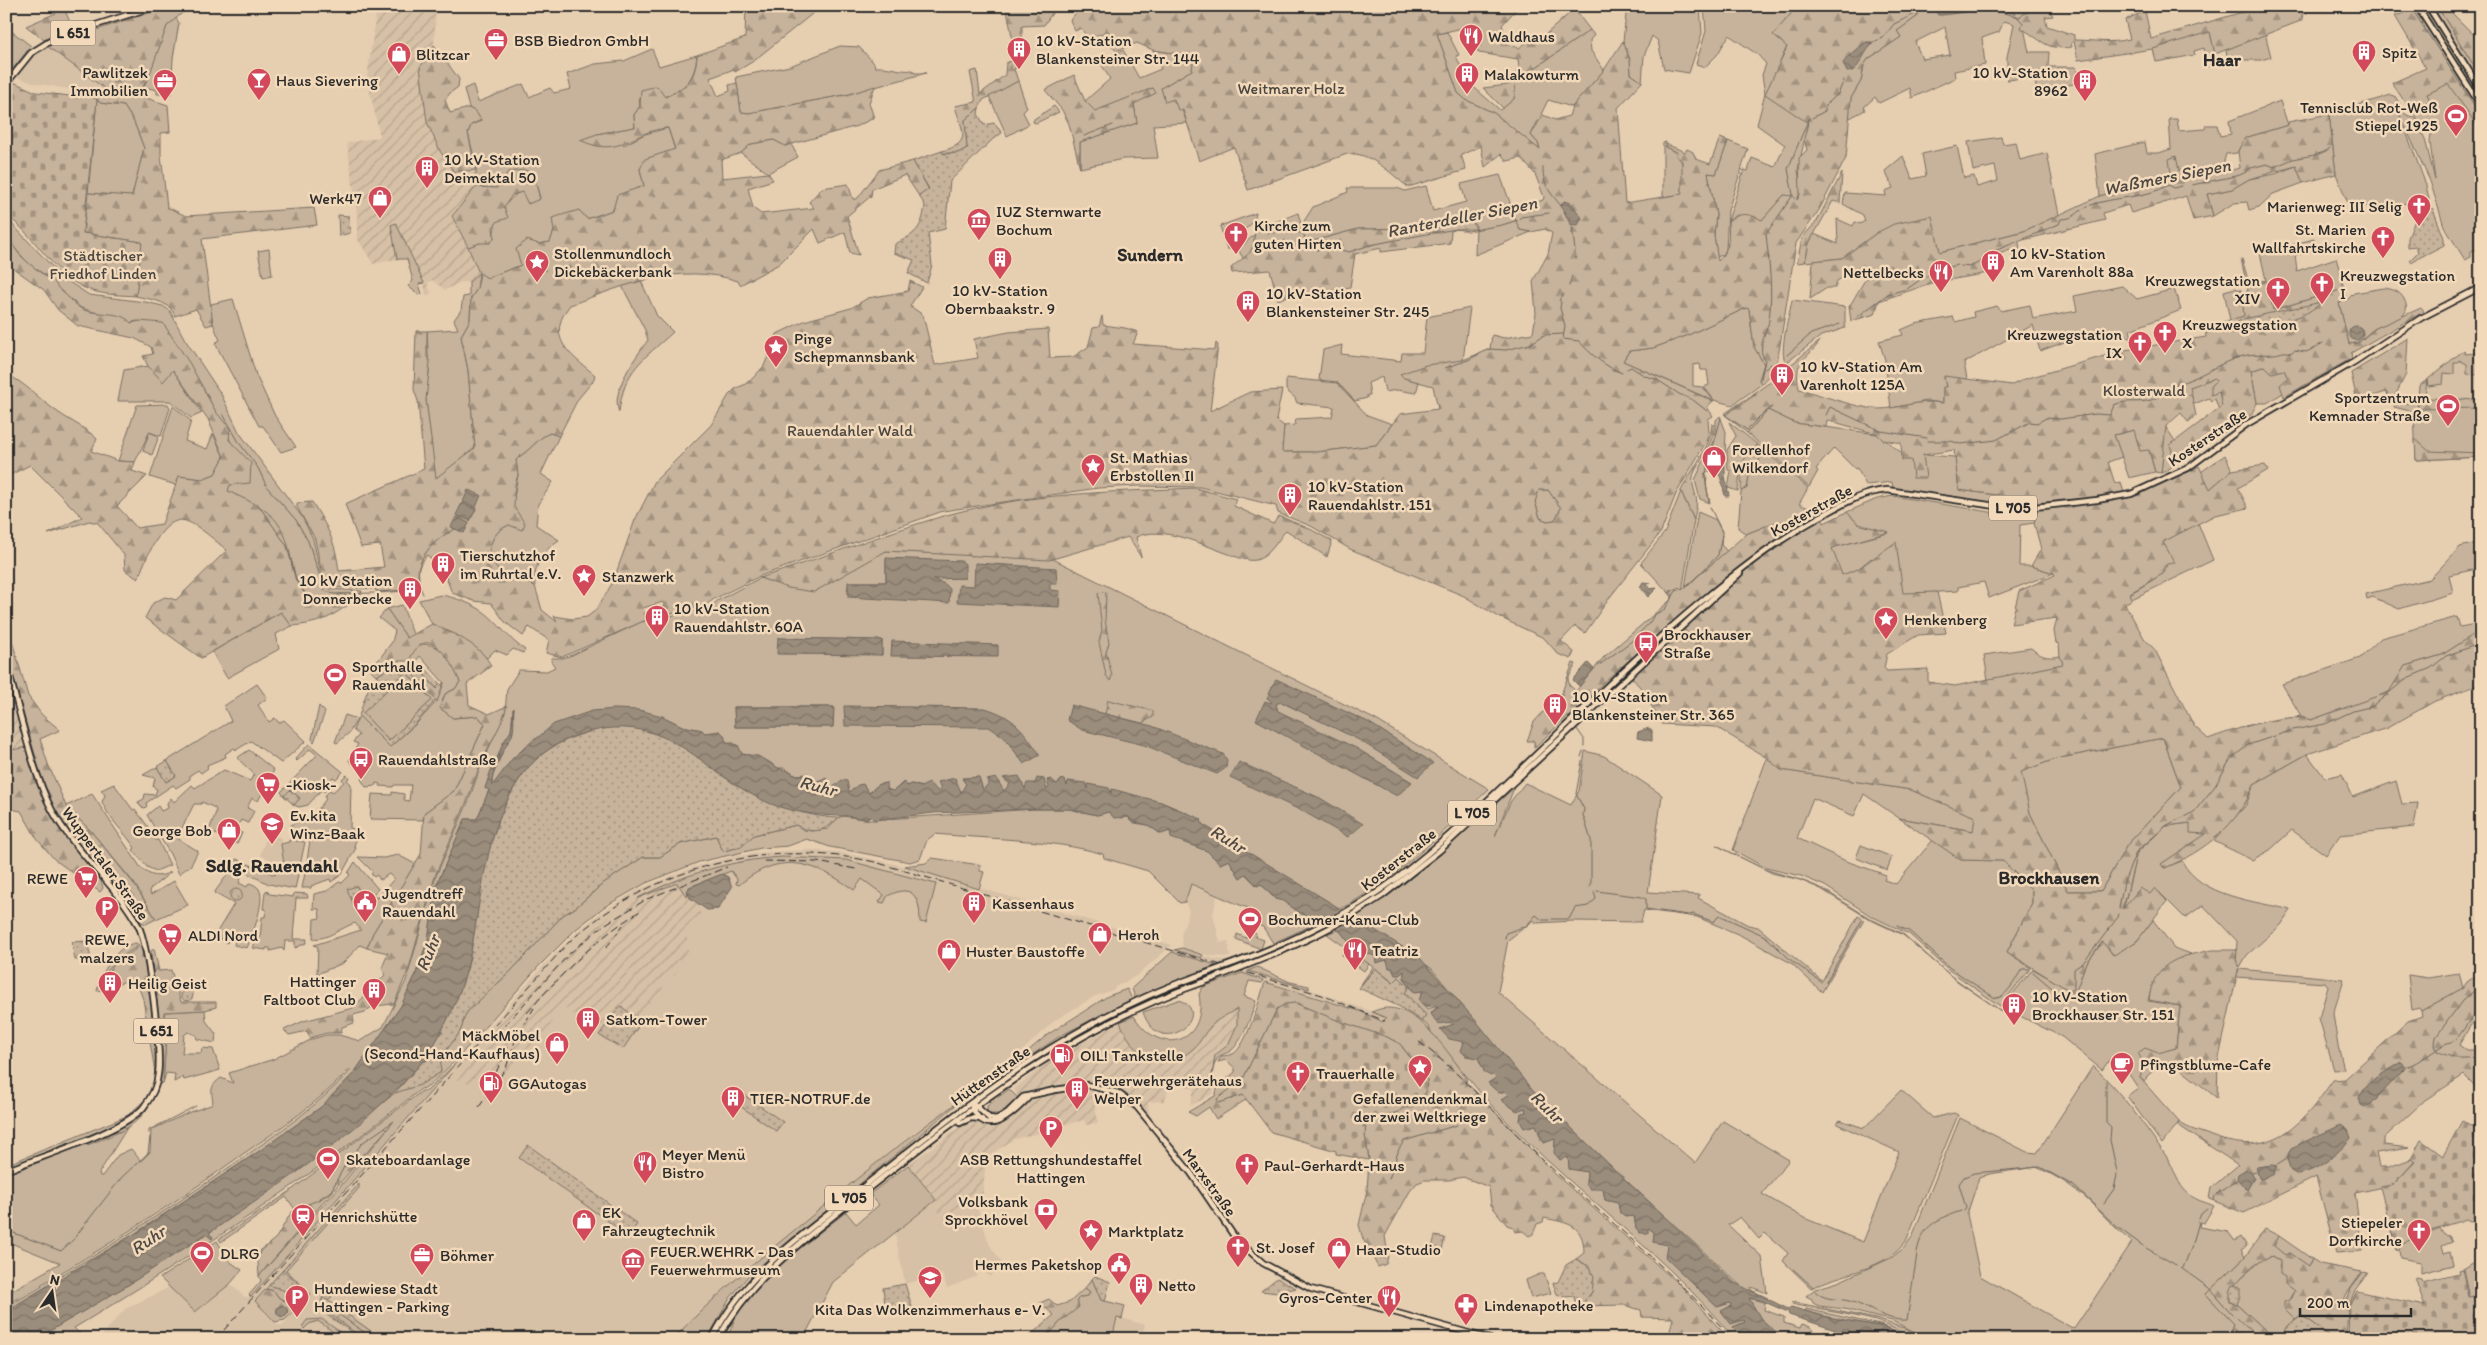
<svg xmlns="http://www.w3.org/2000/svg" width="2487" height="1345" viewBox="0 0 2487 1345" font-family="Itim,sans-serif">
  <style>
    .built { fill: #d6c0a6; fill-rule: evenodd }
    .industrial { fill: url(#industrial-furrows) }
    .green { fill: #c7b39b; stroke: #796f63; fill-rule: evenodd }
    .forest { fill: url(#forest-firs); stroke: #796f63; fill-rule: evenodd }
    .cemetery { fill: url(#cemetery-stones); stroke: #796f63 }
    .park { fill: url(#park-dots); stroke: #796f63; fill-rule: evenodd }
    .water { fill: url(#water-waves); stroke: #6e665c }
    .pier { fill: #e6ceb1 }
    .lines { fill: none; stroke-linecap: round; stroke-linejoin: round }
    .stream { stroke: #6e665c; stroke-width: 1 }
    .river { stroke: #9b8d7c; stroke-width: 7 }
    .secondary-casing { stroke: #2b2b2b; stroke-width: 8 }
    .primary-casing { stroke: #2b2b2b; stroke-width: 8 }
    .secondary { stroke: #f2d9ba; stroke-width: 4.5 }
    .primary { stroke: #f2d9ba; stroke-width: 4.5 }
    .rail { stroke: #2b2b2b; stroke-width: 1; stroke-dasharray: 8 4; stroke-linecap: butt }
    .primary-bridge-casing { stroke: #2b2b2b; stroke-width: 8; stroke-linecap: butt }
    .primary-bridge { stroke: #f2d9ba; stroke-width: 4.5 }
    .labels { text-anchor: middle; stroke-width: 5; stroke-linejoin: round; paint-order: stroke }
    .shield { fill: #f2d9ba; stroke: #675f56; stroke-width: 1 }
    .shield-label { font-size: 15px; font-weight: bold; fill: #2b2b2b }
    .poi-label { font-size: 16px; fill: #2b2b2b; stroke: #f2d9ba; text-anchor: start }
    .park-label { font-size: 16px; fill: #4a4641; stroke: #f2d9ba }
    .street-label { font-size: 16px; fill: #2b2b2b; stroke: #f2d9ba }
    .neighbourhood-label { font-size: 18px; font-weight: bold; fill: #2b2b2b; stroke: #f2d9ba }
    .water-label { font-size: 18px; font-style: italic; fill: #4d4843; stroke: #f2d9ba }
    .quarter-label { font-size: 19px; font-weight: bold; fill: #2b2b2b; stroke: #f2d9ba }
  </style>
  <defs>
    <pattern id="industrial-furrows" width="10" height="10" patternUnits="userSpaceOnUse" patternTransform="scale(1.25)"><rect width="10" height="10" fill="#d6c0a6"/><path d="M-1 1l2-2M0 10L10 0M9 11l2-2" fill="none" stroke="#b8a58f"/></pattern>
    <pattern id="forest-firs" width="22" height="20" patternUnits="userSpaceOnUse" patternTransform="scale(1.25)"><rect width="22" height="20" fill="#c7b39b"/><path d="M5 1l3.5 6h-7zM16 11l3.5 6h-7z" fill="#a2927f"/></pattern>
    <pattern id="cemetery-stones" width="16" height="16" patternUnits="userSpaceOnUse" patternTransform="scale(1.25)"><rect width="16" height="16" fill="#c7b39b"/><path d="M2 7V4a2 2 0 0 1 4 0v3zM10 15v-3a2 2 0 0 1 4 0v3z" fill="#a2927f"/></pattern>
    <pattern id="park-dots" width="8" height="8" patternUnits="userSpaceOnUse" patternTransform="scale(1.25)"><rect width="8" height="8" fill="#c7b39b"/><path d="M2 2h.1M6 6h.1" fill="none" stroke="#a2927f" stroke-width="1.8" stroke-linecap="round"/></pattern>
    <pattern id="water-waves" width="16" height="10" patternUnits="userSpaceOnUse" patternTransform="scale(1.25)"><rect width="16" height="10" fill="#9b8d7c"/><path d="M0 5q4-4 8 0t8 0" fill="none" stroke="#7f7366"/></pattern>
  </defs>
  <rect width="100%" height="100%" fill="#e6ceb1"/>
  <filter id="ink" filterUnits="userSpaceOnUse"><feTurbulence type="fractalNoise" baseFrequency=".02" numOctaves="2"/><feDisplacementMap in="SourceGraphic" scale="10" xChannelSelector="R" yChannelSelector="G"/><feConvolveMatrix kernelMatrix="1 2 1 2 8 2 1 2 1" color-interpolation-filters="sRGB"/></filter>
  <g filter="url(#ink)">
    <path class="built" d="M 47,46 L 79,70 L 109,91 L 86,92 L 34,83 L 16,77 L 17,72 L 29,58 Z
      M 2464,350 L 2465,354 L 2481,353 L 2481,404 L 2420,403 L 2420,386 Z
      M 268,833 L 281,838 L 284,866 L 260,855 Z
      M 811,850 L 839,852 L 913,868 L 1172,945 L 1136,976 L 1115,987 L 1113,990 L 1095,996 L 1055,1020 L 989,1082 L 913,1133 L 765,1254 L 673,1339 L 431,1339 L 422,1332 L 418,1339 L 99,1339 L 125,1309 L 170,1287 L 195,1312 L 230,1284 L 245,1297 L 251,1297 L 544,965 L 576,933 L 599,914 L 637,890 L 693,867 L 731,857 L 764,852 ZM 299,1296 L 296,1310 L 283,1325 L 278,1325 L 263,1312 Z
      M 1191,884 L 1212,893 L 1217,897 L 1213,914 L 1220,943 L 1228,941 L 1230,957 L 1212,956 L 1184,949 L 1214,959 L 1238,961 L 1299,986 L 1309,986 L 1309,989 L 1384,1016 L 1386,1018 L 1384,1023 L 1343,1005 L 1208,964 L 1169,956 L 1177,948 L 1183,948 L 1181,935 L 1189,911 L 1185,902 Z
      M 936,1200 L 939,1215 L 976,1203 L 989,1244 L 1002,1263 L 990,1277 L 981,1268 L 976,1273 L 977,1276 L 947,1288 L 942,1274 L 905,1284 L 895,1233 Z
      M 1118,1317 L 1145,1325 L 1141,1339 L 1112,1339 Z"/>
    <path class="industrial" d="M 377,6 L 436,6 L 434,45 L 430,55 L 420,67 L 460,173 L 476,170 L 476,187 L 452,216 L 480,273 L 469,282 L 461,282 L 445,290 L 432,280 L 427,283 L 431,293 L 426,296 L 424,283 L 395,223 L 391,225 L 397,259 L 373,264 L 357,238 L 357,213 L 347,143 L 380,137 L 367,78 Z
      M 6,677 L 28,747 L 6,751 Z
      M 791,857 L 838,859 L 876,867 L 884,895 L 862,879 L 854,890 L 832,874 L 804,864 L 792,863 L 768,867 L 757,872 L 739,885 L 736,884 L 737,879 L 731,871 L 720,874 L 688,889 L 688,897 L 699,906 L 697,910 L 701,913 L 685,937 L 692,942 L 686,949 L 691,952 L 674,976 L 666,978 L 662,984 L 663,992 L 642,1021 L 620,1006 L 602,1032 L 563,1007 L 527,1058 L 521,1055 L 499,1088 L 482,1081 L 461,1083 L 453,1077 L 481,1049 L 479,1047 L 565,952 L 619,909 L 651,891 L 691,874 L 729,864 Z
      M 1237,1009 L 1237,1025 L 1228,1045 L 1218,1051 L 1212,1068 L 1215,1087 L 1213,1094 L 1190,1106 L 1194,1089 L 1172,1081 L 1164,1101 L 1148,1102 L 1149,1116 L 1132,1099 L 1100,1084 L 1086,1082 L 1072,1084 L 1018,1097 L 1014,1089 L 1047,1063 L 1120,1022 L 1126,1036 L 1196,1046 L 1211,1025 Z
      M 1086,1087 L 1100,1088 L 1112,1092 L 1118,1096 L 1094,1102 L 1098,1123 L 1086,1125 L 1084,1120 L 1064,1125 L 1065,1133 L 1061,1134 L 1060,1130 L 1053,1130 L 1014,1139 L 986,1158 L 982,1202 L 939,1215 L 936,1200 L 908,1165 L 966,1122 L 975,1121 L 984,1125 L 998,1125 L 1008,1120 L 1027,1101 Z"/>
    <path class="green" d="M 1627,6 L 1700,6 L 1702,33 L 1689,73 L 1664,69 L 1658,41 L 1652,36 L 1644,56 L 1642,82 L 1631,74 L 1630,60 L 1623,41 Z
      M 1704,6 L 1795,6 L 1795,9 L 1773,35 L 1787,46 L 1781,62 L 1808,123 L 1798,170 L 1801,189 L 1797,200 L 1784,195 L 1762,220 L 1737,215 L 1728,221 L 1744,170 L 1748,171 L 1752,158 L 1775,167 L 1785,145 L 1757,125 L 1765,94 L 1762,75 L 1766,64 L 1758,55 L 1729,35 L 1717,55 L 1705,67 L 1696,64 L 1706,31 Z
      M 1918,6 L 2002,6 L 2014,13 L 2023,23 L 2029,52 L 2049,52 L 2048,67 L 2076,67 L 2079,83 L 2037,91 L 2034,77 L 2007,80 L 2007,57 L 2014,24 L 2004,21 L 1999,32 L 1982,38 L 1985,65 L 1954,71 L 1955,78 L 1912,98 L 1910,88 L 1879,103 L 1875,97 L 1864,107 L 1865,110 L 1848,119 L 1851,98 L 1861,81 L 1864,65 L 1868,59 L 1901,37 L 1897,31 L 1918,16 ZM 1945,27 L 1950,55 L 1922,59 L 1915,42 Z
      M 2410,6 L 2437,6 L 2481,77 L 2481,116 Z
      M 176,18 L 179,23 L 173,58 L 171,94 L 157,94 L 157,90 L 144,87 L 167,26 Z
      M 6,27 L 31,46 L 11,71 L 6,68 L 6,40 L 10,33 L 6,36 Z
      M 1590,30 L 1594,35 L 1590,40 L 1591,51 L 1604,70 L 1572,107 L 1548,100 L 1531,135 L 1538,143 L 1540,151 L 1494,113 L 1466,100 L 1458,93 L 1437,34 L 1447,32 L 1459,55 L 1456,56 L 1462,70 L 1465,69 L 1471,81 L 1469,83 L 1500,110 L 1514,99 L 1516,81 Z
      M 2210,31 L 2217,63 L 2208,67 L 2204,48 L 2194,51 L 2195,55 L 2156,62 L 2153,49 Z
      M 2265,33 L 2271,57 L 2261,60 L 2228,60 L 2226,50 Z
      M 840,46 L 859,47 L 874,63 L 875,67 C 890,66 900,72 913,70 L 914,73 L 926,73 L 850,94 L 749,113 L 741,112 L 736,77 L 790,66 Z
      M 652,49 L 659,66 L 697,55 C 695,79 686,88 664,97 L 660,91 L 639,98 L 640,106 L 634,115 L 635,127 L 597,134 L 624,145 L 645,134 L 668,128 L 675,150 L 640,169 L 644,186 L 613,210 L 587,219 L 579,210 L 554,231 L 550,242 L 539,244 L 522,265 L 487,278 L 479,274 L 477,289 L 471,298 L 470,320 L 461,336 L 468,370 L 475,448 L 441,475 L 435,478 L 426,400 L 426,380 L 429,374 L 427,331 L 458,329 L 454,320 L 461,310 L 463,297 L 469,296 L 469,282 L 479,273 L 468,247 L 494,238 C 492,223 507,197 522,191 L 540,198 L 533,173 L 508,172 L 498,188 L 476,187 L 476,165 L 468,133 L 471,125 L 481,121 L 476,112 L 469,108 L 464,89 L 473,85 L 478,102 L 523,84 L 529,97 L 550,88 L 554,93 L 571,89 L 567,74 L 595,64 L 624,61 Z
      M 1123,50 L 1139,78 L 1161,69 L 1153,50 L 1195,56 L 1192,70 L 1161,88 L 1182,110 L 1187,123 L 1153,125 L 1158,158 L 1123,159 L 1080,168 L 1080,142 L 1137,123 L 1134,104 L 1153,88 L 1095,112 L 1085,101 L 1110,79 L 1100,62 Z
      M 1018,81 L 1027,108 L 1023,112 L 1029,124 L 1007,136 L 989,96 Z
      M 2448,83 L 2481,131 L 2481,227 L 2477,235 L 2478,249 L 2471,251 L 2471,257 L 2465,260 L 2444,226 L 2430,181 L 2399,113 L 2426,185 L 2429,199 L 2425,201 C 2400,205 2375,204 2350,208 L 2336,174 L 2329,114 L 2391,95 L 2395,96 L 2406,115 L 2415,117 L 2425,139 L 2435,180 L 2430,142 L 2432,126 L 2425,128 L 2424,125 L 2421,126 L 2413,110 L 2430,101 L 2427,94 Z
      M 97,100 L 100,103 L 124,106 L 134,122 L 144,148 L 132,197 L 88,193 Z
      M 2280,101 L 2288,125 L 2245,138 L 2237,153 L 2226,154 L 2221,172 L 2189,168 L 2179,171 L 2175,156 L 2172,174 L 2100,196 L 2095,154 L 2145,142 L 2147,153 L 2159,153 L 2171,149 L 2169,119 L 2177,119 L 2179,131 L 2205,129 L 2206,125 L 2217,125 L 2220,136 L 2231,134 L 2229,121 Z
      M 1054,106 L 1059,112 L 1036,123 L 1033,122 L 1034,119 Z
      M 2001,137 L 2003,144 L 2016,142 L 2020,160 L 2047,153 L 2059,215 L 2024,231 L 1940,252 L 1931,216 L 1878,232 L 1842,258 L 1805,262 L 1809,243 L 1814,234 L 1838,244 L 1837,219 L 1853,226 L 1855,222 L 1860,224 L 1865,221 L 1863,215 L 1843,204 L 1845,193 L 1886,196 L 1885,191 L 1893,188 L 1885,171 L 1903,156 L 1912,179 L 1926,176 L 1922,154 L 1957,146 L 1964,178 L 1974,176 L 1977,187 L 1998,181 L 1995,166 L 1973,171 L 1968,142 Z
      M 774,140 L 785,146 L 791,144 L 798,157 L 768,173 L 741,153 L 751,144 Z
      M 1728,141 L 1748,149 L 1728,210 L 1726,249 L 1724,254 L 1717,257 L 1714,235 L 1716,215 L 1708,173 L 1716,174 Z
      M 1666,142 L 1665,147 C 1689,157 1682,172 1682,194 L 1663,197 L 1663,143 Z
      M 2296,166 L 2303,183 L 2273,194 L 2259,207 L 2249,210 L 2247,202 L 2234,203 L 2213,216 L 2207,194 L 2232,189 L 2249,179 L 2275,174 Z
      M 1500,175 L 1520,230 L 1531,232 L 1475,255 L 1476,226 L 1472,221 L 1436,228 L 1358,229 L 1306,243 L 1301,226 L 1313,207 L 1348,192 L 1347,188 L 1397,188 L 1405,191 L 1426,186 L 1433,211 L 1466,202 L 1461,184 Z
      M 1256,213 C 1255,222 1248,229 1240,231 L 1243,245 L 1255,234 C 1254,245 1253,252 1244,260 L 1238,249 L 1227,249 L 1220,226 Z
      M 396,223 L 424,283 L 419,284 L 422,294 L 419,295 L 408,286 L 413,281 L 407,259 L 397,259 L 391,225 Z
      M 12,224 L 63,278 L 89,295 L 145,302 L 163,306 L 170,311 L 184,338 L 221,394 L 239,432 L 302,517 L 313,539 L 323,584 L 330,589 L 362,591 L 359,600 L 340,594 L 321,606 L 302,593 L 297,584 L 292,562 L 252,503 L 227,491 L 233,446 L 205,391 L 163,324 L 136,321 L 131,323 L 81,308 L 55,286 L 54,281 L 29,264 L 19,253 L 12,245 L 10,234 Z
      M 2314,239 L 2315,246 L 2310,252 L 2295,255 L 2297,271 L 2336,258 L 2340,272 L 2343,271 L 2341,276 L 2344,289 L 2273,310 L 2267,282 L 2247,286 L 2241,259 L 2242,259 L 2249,283 L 2266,280 L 2260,253 Z
      M 269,249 L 272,275 L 263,277 L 258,251 Z
      M 641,281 L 657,316 L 673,332 C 643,360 624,369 619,412 C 610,391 636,357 648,340 L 645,330 L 622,286 Z
      M 2122,286 L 2137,299 L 2174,289 L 2181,310 L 2130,330 L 2132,338 L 2110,329 L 2082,340 L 2081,336 L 2040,351 L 2033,325 L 1964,363 L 1967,379 L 1944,377 L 1946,387 L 1943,388 L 1943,403 L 1927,401 L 1891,408 L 1885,360 L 1879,341 L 1903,335 L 1901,330 L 1915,324 L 1953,317 L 1955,322 L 1974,317 L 1973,312 L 1997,306 L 2001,311 L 2030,305 L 2033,319 L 2077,311 L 2074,296 Z
      M 2235,288 L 2241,290 L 2242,293 L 2248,291 L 2242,298 L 2245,316 L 2230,320 L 2224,291 Z
      M 2384,288 C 2392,289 2400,291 2404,299 C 2415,320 2386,322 2374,329 C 2364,335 2361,344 2349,344 L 2339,303 L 2347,300 L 2354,293 Z
      M 233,299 L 256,375 L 275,416 L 296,447 L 281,452 L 263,426 L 259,426 L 215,343 L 220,340 C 215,329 209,316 211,304 Z
      M 1792,300 L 1845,307 L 1845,328 L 1821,336 L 1786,363 C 1778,352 1790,313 1792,300 Z
      M 1470,308 L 1463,360 L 1404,378 L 1419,382 L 1416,393 L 1397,390 L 1385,392 L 1382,377 L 1368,383 L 1370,395 L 1367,395 L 1367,398 L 1355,401 L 1337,382 L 1319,380 L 1323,350 L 1342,345 L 1341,354 L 1401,361 L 1402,353 L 1423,353 L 1427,317 Z
      M 1746,308 L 1749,309 L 1754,347 L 1764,364 L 1759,380 L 1762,384 L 1732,405 L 1714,400 L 1704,387 L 1709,385 L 1707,370 L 1701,370 L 1700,364 L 1693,365 L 1693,386 L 1703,387 L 1714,401 L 1623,361 L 1629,351 L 1653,348 L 1686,336 Z
      M 2464,350 L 2465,354 L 2477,353 L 2477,351 L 2481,351 L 2481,354 L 2478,354 L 2477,375 L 2467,374 L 2467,364 L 2459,360 L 2458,363 L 2454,363 L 2454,374 L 2444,373 L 2443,384 L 2428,386 L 2427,380 Z
      M 148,366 L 163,381 L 173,370 L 202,413 L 191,418 L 170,401 L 118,401 L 124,370 Z
      M 2265,366 L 2284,370 L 2288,378 L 2281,385 L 2283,393 L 2267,403 L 2257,403 L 2251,371 Z
      M 2216,377 L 2216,381 L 2211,394 L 2219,392 L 2223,406 L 2219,410 L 2215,399 L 2211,401 L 2209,398 L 2194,404 L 2189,387 Z
      M 1286,378 L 1337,383 L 1367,415 L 1392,424 L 1376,445 L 1317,452 L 1281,452 L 1284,426 L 1295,425 L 1296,419 L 1332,417 L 1334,407 L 1297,403 L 1295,398 L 1286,390 Z
      M 2395,403 L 2481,404 L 2481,457 L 2416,460 L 2414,412 L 2394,407 Z
      M 168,404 L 170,408 L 161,436 L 149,432 L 159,436 L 152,455 L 143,451 L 149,433 L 135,462 L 118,461 L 137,405 Z
      M 173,406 L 191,421 L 185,441 L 207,449 L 213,434 L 224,457 L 215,474 L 202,479 L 179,476 L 176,485 L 150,477 Z
      M 1768,410 L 1795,423 L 1877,434 L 1911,460 L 1923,455 L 1955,457 L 1959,490 L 2005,496 L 2007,505 L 1893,488 L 1892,482 L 1866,485 L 1857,468 L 1855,469 L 1834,448 L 1816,469 L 1818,471 L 1809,487 L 1747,433 Z
      M 1720,416 L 1726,432 L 1725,454 L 1717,454 L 1715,468 L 1704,474 L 1707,475 L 1706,485 L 1710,503 L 1700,499 L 1695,480 L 1716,435 L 1716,420 Z
      M 1729,422 L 1758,445 L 1748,453 L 1742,473 L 1740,473 L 1738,491 L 1728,488 L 1731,471 L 1728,470 L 1727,450 L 1736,436 Z
      M 2165,426 L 2175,441 L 2170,445 L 2181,455 L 2187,456 L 2166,471 L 2161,473 Z
      M 2134,430 L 2149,450 L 2155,472 L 2129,478 L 2114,435 Z
      M 550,433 L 559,436 L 541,474 L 553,482 L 538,504 L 536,525 L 559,540 C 543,550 533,566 535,586 C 517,578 482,570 491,544 C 494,534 500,529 509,525 L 518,475 L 516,460 C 520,455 524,454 528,450 C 536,443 540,437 550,433 Z
      M 1765,451 L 1808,488 L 1799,504 L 1811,509 L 1812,507 L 1820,512 L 1771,524 L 1746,534 L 1738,528 L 1741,491 L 1747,488 L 1749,476 Z
      M 2225,455 L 2232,470 L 2210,489 L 2201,472 Z
      M 1539,490 L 1548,490 L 1561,508 L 1555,520 L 1547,521 L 1540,518 L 1535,501 Z
      M 1681,491 L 1694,520 L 1682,591 L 1671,590 L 1669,593 L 1641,563 L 1665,532 Z
      M 1893,496 L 2014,516 L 2034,514 L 2036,516 L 2034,523 L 2020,525 L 2019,566 L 2031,566 L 2054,573 L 1989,598 L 1984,582 L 1958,587 L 1958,591 L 1903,594 L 1871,558 L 1858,569 L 1842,576 L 1831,548 L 1888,533 L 1858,524 L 1847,512 L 1877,499 Z
      M 1698,512 L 1716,520 L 1722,532 L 1721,545 L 1727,551 L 1685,587 Z
      M 2198,523 L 2213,560 L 2132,599 L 2130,594 L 2164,573 L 2162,542 Z
      M 2481,542 L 2481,568 L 2449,575 L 2453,593 L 2399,609 L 2373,597 L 2367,599 L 2366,594 L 2430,579 L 2460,547 Z
      M 886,551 L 1053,559 L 1376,720 L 1489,789 C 1443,832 1397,879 1340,909 L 1202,824 L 1201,819 L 1161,802 L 1067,788 L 1057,784 L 1047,791 L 1035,783 L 1025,790 L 1016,778 L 1003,778 L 1010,784 L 1004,791 L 988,784 L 983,792 L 979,777 L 962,779 L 966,784 L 961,793 L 939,783 L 941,788 L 940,792 L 912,784 L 907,786 L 903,782 L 893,792 L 887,789 L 887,783 L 879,784 L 869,793 L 857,787 L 849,793 L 829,791 L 822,780 L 810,784 L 808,774 L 793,775 L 785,768 L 778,768 L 768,761 L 742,754 L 733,742 L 726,742 L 715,733 L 705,733 L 702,730 L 682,726 L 662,716 L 534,739 L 512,759 L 492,787 L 492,778 L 506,744 L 512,735 L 513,709 L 511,731 L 503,743 L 485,789 L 487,788 L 489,790 L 477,819 L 465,819 L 436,886 L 428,940 L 415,976 L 401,1006 L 354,1073 L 321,1107 L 258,1152 L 136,1233 L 6,1311 L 6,1307 C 86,1262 164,1213 238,1161 C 278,1133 318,1106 351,1070 L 350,1069 C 318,1103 281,1128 243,1154 C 167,1209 88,1258 6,1305 L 6,1294 L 60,1263 L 6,1241 L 6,1173 L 84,1143 L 87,1145 L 127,1128 L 99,1173 L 100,1176 L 102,1176 L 118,1155 L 131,1149 L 141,1161 L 150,1152 L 151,1130 L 190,1112 L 211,1105 L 213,1102 C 211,1090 210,1086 221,1078 L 233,1083 L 229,1073 L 274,1059 L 312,1039 L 326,1035 L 339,1035 L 360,1041 L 383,1027 L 406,981 L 436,876 L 469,800 L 481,765 L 505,713 L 507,689 L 519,670 L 547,671 L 555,667 L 551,661 L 552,658 L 563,658 L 572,655 L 641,622 L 710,608 L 717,601 L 760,578 L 790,588 ZM 886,559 L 965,578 L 932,579 L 933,581 L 847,590 L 849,582 L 886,582 ZM 778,638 L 882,640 L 882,655 ZM 833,707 L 833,727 L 735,727 L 734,707 Z
      M 441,595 C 454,597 473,604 484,612 C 499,623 509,640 525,650 L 523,653 L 513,649 L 507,655 L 495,650 L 487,658 L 457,635 L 432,624 L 419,600 Z
      M 402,605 L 413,634 L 407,638 L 387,609 Z
      M 281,612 L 292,626 L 276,634 L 279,649 L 227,678 L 212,652 Z
      M 2457,617 L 2460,627 L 2481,623 L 2481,630 L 2442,655 L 2405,666 L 2390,692 L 2311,720 L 2301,717 L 2245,726 L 2301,716 L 2282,684 L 2360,658 L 2381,638 Z
      M 423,644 C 446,645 452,664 460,682 L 455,689 L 445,694 L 440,708 L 453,718 L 478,716 L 485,724 L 454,791 L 424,813 L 423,820 L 370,819 L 372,794 L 392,795 L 392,792 L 404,794 L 404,800 L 409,801 L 411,785 L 394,785 L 393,787 L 380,786 L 380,784 L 376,783 L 375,786 L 366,787 L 361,779 L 367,774 L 363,770 L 371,755 L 363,752 L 354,765 L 349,761 L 358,744 L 353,742 L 359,735 L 353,730 L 359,716 L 390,747 L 417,723 L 437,701 L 444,683 L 420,656 L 415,662 L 409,661 L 414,648 Z
      M 2031,648 C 2040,656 2047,659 2060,656 L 2064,664 L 1988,680 L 1984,655 Z
      M 425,668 L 440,684 L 436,688 L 421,671 Z
      M 406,672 L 432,700 L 389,741 L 362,713 Z
      M 257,684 L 267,698 L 258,705 L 269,722 L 275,718 L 279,723 L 284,720 L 306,741 L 281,763 L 251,741 L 236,750 L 234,748 L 225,754 L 226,757 L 207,765 L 208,768 L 201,773 L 198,770 L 190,775 L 190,779 L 176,788 L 173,785 L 146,803 L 147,806 L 145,808 L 141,807 L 138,802 L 144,799 L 145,794 L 155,795 L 157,789 L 153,787 L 155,778 L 143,775 L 157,767 L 166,782 L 176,776 L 167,761 L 165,762 L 231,721 L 224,706 Z
      M 319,706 L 325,712 L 314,742 L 312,739 Z
      M 345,715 L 357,719 L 349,733 L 337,743 L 335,742 Z
      M 2163,738 L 2181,787 L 2127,845 L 2101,891 L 2068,891 L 2030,813 L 2020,772 L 2055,759 Z
      M 309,744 L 343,772 L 336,779 L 333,777 L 328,782 L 330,785 L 324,792 L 321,790 L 308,805 L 299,807 L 294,805 L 300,798 L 290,790 L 284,796 L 281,792 L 317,755 L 310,749 L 297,761 L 295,759 Z
      M 249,750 L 274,770 L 258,801 L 252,798 L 247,808 L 254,811 L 248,823 L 241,820 L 236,830 L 242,833 L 237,844 L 209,831 L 216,812 L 215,808 L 202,802 L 201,804 L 194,804 L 177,838 L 198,851 L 191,865 L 179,874 L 170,854 L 147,815 L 158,806 L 161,811 L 168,808 L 167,803 L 171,798 L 174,802 L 192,785 L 195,788 L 224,770 L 250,781 L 254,774 L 237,758 Z
      M 1585,751 L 1604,756 L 1662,795 L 1648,892 L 1700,895 L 1698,898 L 1748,925 L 1758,927 L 1822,981 L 1858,916 L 1864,920 L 1822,992 L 1791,963 L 1740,935 L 1697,917 L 1644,910 L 1641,922 L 1573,921 L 1536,923 L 1534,920 L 1508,940 L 1498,992 L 1695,1163 L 1723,1121 L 1789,1160 L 1762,1194 L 1804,1218 L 1863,1242 L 1899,1152 L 1837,1124 L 1840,1120 L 1864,1128 L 1901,1090 L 1933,1118 L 1954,1113 L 1958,1115 L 1906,1241 C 1886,1270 1840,1273 1811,1288 L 1783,1261 L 1788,1253 L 1765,1233 L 1759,1239 L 1740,1217 L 1728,1225 L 1762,1257 L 1767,1293 L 1751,1287 L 1751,1290 L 1768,1298 L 1767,1300 L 1743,1288 L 1616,1171 L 1532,1090 L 1431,968 L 1360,922 L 1355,917 L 1405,883 L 1514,788 L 1495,836 L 1511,801 L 1525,783 L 1571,805 L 1579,791 Z
      M 2307,754 L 2325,778 L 2342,774 L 2353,797 L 2396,781 L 2402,804 L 2418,803 L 2414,827 L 2340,835 L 2326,855 L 2292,830 L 2270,850 L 2252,860 L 2214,841 L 2246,805 L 2254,784 Z
      M 1767,758 L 1782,770 L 1911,790 L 1976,817 L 1974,831 L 1899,818 L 1864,794 L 1854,816 L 1813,798 L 1797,838 L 1846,861 L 1886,875 L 1884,880 L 1896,884 L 1933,840 L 1961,860 L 2003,861 L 2032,890 L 2032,903 L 2007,952 L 2031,968 L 2000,1006 L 1949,970 L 1909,934 L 1871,916 L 1825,886 L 1801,876 L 1766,868 L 1733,850 Z
      M 347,775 L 349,778 L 347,780 L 351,784 L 350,828 L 358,830 L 354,847 L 356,848 L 341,875 L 331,882 L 330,879 L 311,886 L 311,888 L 302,888 L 306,868 L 313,867 L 312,861 L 307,861 L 310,840 L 293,835 L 291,825 L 301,820 L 311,819 L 326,799 L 324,797 L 330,790 L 333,792 L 344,782 L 342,779 Z
      M 114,784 L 133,810 L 135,809 L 149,828 L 146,831 L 155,840 L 158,840 L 170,865 L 156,871 L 147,867 L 133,850 L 135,848 C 125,832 110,821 102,802 L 105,795 L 101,790 Z
      M 92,794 L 141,868 C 151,877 159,878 171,872 L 149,890 L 151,895 L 174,881 L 188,905 L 156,919 L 134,883 L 90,830 L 66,806 Z
      M 1034,809 L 1069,809 L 1097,815 L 1108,812 L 1121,818 L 1129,817 L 1134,823 L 1148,825 L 1161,834 L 1170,831 L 1187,843 L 1207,851 L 1220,864 L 1229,860 L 1240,878 L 1245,874 L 1257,886 L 1261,884 L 1275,899 L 1284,901 L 1297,911 L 1317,923 L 1273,943 L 1263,927 L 1246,921 L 1248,908 C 1228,901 1211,892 1191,884 L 1185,902 L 1180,903 L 1148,871 L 1104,858 L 1103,854 C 1052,839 988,839 935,834 L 927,840 L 920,859 L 910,862 L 830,847 L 807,839 L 788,846 L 761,848 L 699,862 L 646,883 L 604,907 L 575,930 L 538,967 L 457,1059 L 428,1087 L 421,1089 C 311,1177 195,1255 74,1328 L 85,1339 L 36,1339 L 128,1285 L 206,1234 L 212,1239 L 209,1233 L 309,1163 L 395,1093 L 441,1072 C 437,1052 454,1045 461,1029 C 464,1022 463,1017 468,1011 L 511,971 L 563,915 L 575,908 L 605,882 L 643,857 L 660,857 L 680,844 L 716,836 L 723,851 L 741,847 L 754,835 L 796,825 L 804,830 L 812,831 L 828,829 L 838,818 L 843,816 L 871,820 Z
      M 2190,823 L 2207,834 L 2161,864 L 2164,868 L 2182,861 C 2200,897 2256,901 2291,910 L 2281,925 L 2247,955 L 2240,967 L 2236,960 L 2237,941 L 2203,905 L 2185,918 L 2155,888 L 2151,894 L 2123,911 L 2137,852 L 2166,826 Z
      M 289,840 L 305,842 L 295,889 L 269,884 L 232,866 L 236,859 L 275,875 L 279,863 L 284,865 L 281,844 L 289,842 Z
      M 1716,845 L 1764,869 L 1801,880 L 1823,889 L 1871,919 L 1903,934 L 1951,976 L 2004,1013 L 1957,981 L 1903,935 L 1871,920 L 1821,889 L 1800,880 L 1772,873 Z
      M 1861,845 L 1892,857 L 1887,870 L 1856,858 Z
      M 398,855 L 415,864 L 373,933 L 367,948 L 360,945 L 343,963 L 317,974 L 318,947 L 314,945 L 361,930 L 355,923 C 342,927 326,941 313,938 L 314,919 L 320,918 L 319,909 L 313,909 L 314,894 L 327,891 L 339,882 L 342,883 L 350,875 L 348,873 L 355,862 L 378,889 L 372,895 L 377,898 L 394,879 L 389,874 L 380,880 L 377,875 L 374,877 L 371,874 L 373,872 L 358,857 L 384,858 Z
      M 782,857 L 846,860 L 936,884 L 926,923 L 920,922 C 920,907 918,886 897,892 C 895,893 888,895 887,897 C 886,899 885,901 884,903 L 879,902 L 884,895 L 862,879 L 854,890 C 815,862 780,850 739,885 L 736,884 L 737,879 L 731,871 L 689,887 L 687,897 L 677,883 L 638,898 C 684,874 731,860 782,857 Z
      M 932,858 L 980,865 L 980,871 L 984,872 L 979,889 L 905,866 L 926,863 Z
      M 230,871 L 241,878 L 239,883 L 247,887 L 249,883 C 253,884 257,886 259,889 C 266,900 252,936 247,948 L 234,945 L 235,941 L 230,939 L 227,943 L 215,935 L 234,904 L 214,893 Z
      M 267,890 L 269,894 L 293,897 L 294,893 L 307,894 L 308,898 L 296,898 L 293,939 L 307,939 L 306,943 L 295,948 L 295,941 L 285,941 L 284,951 L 282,948 L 270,951 L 270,948 L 266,948 L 266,950 L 253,948 L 257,938 L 260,938 L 262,917 L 265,917 L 266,909 L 263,909 L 265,892 Z
      M 2153,920 L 2174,948 L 2191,954 C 2170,964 2152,977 2148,1001 L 2180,1006 L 2176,1048 C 2156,1054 2146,1057 2140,1078 L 2179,1122 L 2162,1144 L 2127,1096 L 2138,1088 L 2123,1065 L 2113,1055 L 2102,1070 L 2062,1037 L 2002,1007 L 2033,969 L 2075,993 L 2085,965 L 2103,942 L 2113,955 L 2137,941 Z
      M 1249,930 L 1256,933 L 1255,937 L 1264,940 L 1261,949 L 1236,939 L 1237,934 L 1246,938 Z
      M 1337,930 L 1340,931 L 1351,945 L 1356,939 L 1387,960 L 1395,974 L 1399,975 L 1404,971 L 1404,978 L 1412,990 L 1423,990 L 1419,1000 L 1427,1009 L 1438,1006 L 1431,1013 C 1455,1023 1462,1030 1466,1056 L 1478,1057 L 1485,1073 L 1497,1072 L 1499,1076 L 1488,1083 L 1499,1093 L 1508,1090 L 1511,1093 L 1502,1100 L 1525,1108 L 1526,1112 L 1521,1114 L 1520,1121 L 1524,1127 L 1536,1124 L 1541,1140 L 1555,1138 L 1574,1169 L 1587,1172 L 1586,1184 L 1603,1189 L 1605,1200 L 1618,1203 L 1620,1213 L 1634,1216 L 1636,1228 L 1648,1227 L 1655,1232 L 1653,1242 L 1667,1245 L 1666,1257 L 1717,1307 L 1730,1303 L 1732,1305 L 1722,1311 L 1744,1320 L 1745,1322 L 1733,1327 L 1744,1339 L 1734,1339 C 1655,1240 1542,1172 1464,1073 C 1451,1057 1436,1042 1427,1025 L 1421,1021 L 1426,1015 L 1404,993 L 1409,987 L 1399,977 L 1394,983 L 1375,968 L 1359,987 L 1373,967 L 1327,934 Z
      M 136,943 L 139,945 L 120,958 L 101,977 C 109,962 119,945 136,943 Z
      M 1182,948 L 1203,955 L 1201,958 L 1175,950 Z
      M 1172,952 L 1216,965 L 1135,998 L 1132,988 Z
      M 1257,967 L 1290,982 L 1309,986 L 1309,989 L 1248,971 Z
      M 2239,969 L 2344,979 L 2333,1014 L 2338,1046 L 2344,1069 L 2334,1070 L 2319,1018 L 2328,987 L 2325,983 L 2236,977 Z
      M 1242,973 L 1263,980 L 1262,983 L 1249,981 L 1244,996 L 1256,1001 C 1251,1016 1246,1032 1237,1044 C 1226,1061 1217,1045 1212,1075 L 1215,1055 L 1228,1045 L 1237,1025 L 1237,1009 C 1229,1014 1217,1019 1211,1026 C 1204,1033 1201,1042 1194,1048 C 1162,1077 1134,1056 1120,1022 L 1134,1016 C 1159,1058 1208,1044 1199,994 L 1203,987 Z
      M 2459,973 L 2463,988 L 2421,1011 L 2419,1008 L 2412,1010 L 2408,975 L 2428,978 Z
      M 104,976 L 110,981 L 111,988 L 97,991 L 100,981 Z
      M 1127,989 L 1132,999 L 1060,1036 L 993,1081 L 1047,1035 L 1108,996 Z
      M 1178,1000 C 1217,1011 1161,1064 1143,1012 Z
      M 205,1010 L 206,1021 L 216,1034 L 215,1043 L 197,1039 L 196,1035 L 188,1032 L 184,1035 L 182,1053 L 201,1053 L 202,1048 L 213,1049 L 220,1070 L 184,1080 L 183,1077 L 174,1082 L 175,1074 L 166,1073 L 163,1083 L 166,1039 L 164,1012 Z
      M 457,1062 L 251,1297 L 249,1295 L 261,1281 L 259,1276 L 344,1182 L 393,1122 L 362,1143 L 344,1167 L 331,1191 L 308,1206 L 295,1209 L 286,1197 L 221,1242 L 219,1239 L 285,1195 L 422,1091 L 427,1091 Z
      M 2093,1066 C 2121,1092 2144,1124 2166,1156 C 2175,1168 2176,1185 2190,1195 C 2197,1201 2206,1202 2214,1206 L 2204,1223 L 2200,1222 L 2199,1227 L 2228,1232 L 2235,1241 L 2241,1237 L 2247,1246 L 2241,1250 L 2245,1257 L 2206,1294 L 2234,1324 L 2228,1339 L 1930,1339 L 1892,1321 L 1844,1309 L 1819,1306 L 1813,1303 L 1812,1299 L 1806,1296 L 1815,1289 L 1838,1282 L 1891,1258 L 1904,1248 L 1912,1237 L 1960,1118 L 2027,1152 L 2037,1153 ZM 2036,1167 C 2050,1173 2066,1182 2077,1191 C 2098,1207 2111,1226 2132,1242 L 2074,1329 L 1980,1276 L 1967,1214 L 1979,1178 L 1989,1174 Z
      M 1009,1089 L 1018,1098 L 1000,1114 L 990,1114 L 987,1110 L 987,1106 Z
      M 967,1096 L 749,1275 L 730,1298 L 707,1339 L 686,1336 L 685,1339 L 673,1339 C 716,1294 765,1254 813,1215 C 863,1173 913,1133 967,1096 Z
      M 145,1100 C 128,1128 38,1155 6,1169 L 6,1165 L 117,1120 L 128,1115 Z
      M 966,1109 L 968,1111 L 914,1150 L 769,1267 L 739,1301 L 715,1339 L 742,1294 L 778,1258 Z
      M 908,1165 L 936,1200 L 833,1282 L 803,1339 L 726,1339 C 733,1328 733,1318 740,1308 C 769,1269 808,1242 846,1212 L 856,1224 L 879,1205 L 870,1194 Z
      M 359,1184 L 359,1188 L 286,1270 L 311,1294 L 309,1297 L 301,1294 L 296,1303 L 291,1297 L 285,1301 L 279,1298 L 274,1291 L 266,1289 Z
      M 2440,1228 L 2444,1234 L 2449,1235 L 2452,1242 L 2442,1246 L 2444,1254 L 2450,1252 L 2453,1265 L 2421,1273 L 2421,1262 L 2400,1258 L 2399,1248 L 2404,1242 Z
      M 2279,1236 L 2312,1259 L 2309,1267 L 2290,1253 L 2285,1255 L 2273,1246 Z
      M 217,1241 L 229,1261 L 242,1270 L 230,1284 L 195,1312 L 160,1278 Z
      M 2272,1256 L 2281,1262 L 2279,1267 L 2294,1291 L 2284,1308 L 2295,1319 L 2287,1326 L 2280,1339 L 2275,1339 L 2237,1304 L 2233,1304 L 2233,1285 L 2263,1259 Z
      M 2481,1258 L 2481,1295 L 2469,1297 L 2463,1269 Z
      M 2363,1272 L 2368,1273 L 2355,1290 L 2348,1308 L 2344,1307 L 2351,1289 Z
      M 1540,1274 L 1544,1274 L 1551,1293 L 1531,1298 L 1526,1280 Z
      M 1092,1279 L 1101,1300 L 1125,1306 L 1122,1319 L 1117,1318 L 1112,1339 L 1075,1339 L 1065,1335 L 1062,1339 L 1045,1339 L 1060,1322 L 1078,1307 L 1077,1300 L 1080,1297 L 1088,1296 L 1090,1292 L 1085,1288 Z
      M 323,1296 L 332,1296 L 328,1301 L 382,1339 L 362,1339 L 327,1315 L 328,1312 L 321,1303 Z
      M 1748,1298 L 1765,1302 L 1764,1310 L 1784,1317 L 1784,1323 L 1800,1328 L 1802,1324 C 1810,1326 1814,1328 1816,1336 L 1812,1339 L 1784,1339 L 1761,1319 Z
      M 1793,1302 L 1876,1319 L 1907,1329 L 1926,1339 C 1908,1339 1892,1326 1876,1321 C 1850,1314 1819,1310 1792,1304 Z
      M 1806,1309 L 1880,1325 L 1911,1339 L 1884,1327 L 1827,1317 L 1805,1311 Z
      M 321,1319 L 323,1320 L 350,1339 L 343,1339 L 318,1321 L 309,1324 L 304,1329 L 302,1327 L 307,1320 Z
      M 1824,1331 L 1851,1338 L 1851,1339 L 1828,1339 Z"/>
    <path class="forest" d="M 54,6 L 63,6 L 73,29 L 44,40 L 26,26 L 56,13 Z
      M 170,6 L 188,8 L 167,26 L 148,79 L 137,95 L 168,105 L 170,132 L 161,133 L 161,155 L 167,207 L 186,216 L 314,208 L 317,225 L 202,239 L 213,324 L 206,326 L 196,309 L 175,316 C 169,300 151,300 136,296 L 141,242 L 83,233 L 88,193 L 132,196 L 144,148 L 134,122 L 124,106 L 100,103 L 95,96 L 86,92 L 108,91 L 47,46 Z
      M 746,6 L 822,6 L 752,62 L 735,72 L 734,69 L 710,78 L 718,96 L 730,91 L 729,85 L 737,83 L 741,112 L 749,113 L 850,94 L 875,86 L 869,103 L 874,118 L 857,126 L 785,146 L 774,140 L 751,144 L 741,153 L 721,160 L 722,178 L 768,173 L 773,180 L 748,188 L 753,208 L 761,214 L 814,208 L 809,202 L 822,188 L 848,184 L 853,199 L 857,199 L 879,170 L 913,161 L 929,190 L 919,196 L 905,175 L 872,189 L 871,196 L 847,216 L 859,255 L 850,253 L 845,232 L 820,243 L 814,229 L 779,264 L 740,285 L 738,281 C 679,262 625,285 570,305 C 544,338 571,355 595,375 L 593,381 L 578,399 L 559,436 L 550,433 C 540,437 536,443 528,450 C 524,454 520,455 516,460 L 518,475 L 515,484 L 514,507 L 525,524 L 522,530 L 509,525 C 495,531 490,540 489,556 L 497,569 L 535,586 L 542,610 L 557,622 L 554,616 L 572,619 L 587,617 L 596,610 L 613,582 L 635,520 L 655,481 L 711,425 L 729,395 L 736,388 L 744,385 L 753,378 L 764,366 L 777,334 L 804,321 L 851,308 L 868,298 L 908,291 L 910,281 L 922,287 L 910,306 L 923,315 L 935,365 L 978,358 L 974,339 L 1009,332 L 1048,329 L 1050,358 L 1073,357 L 1088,347 L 1093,328 L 1099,327 L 1102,316 L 1103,325 L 1125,328 L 1138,332 L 1133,344 L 1215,350 L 1216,343 L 1218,345 L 1210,411 L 1250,392 L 1282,390 L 1276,420 L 1284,426 L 1282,452 L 1317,452 L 1376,445 L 1400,414 L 1438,409 L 1433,386 L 1404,378 L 1400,374 L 1426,365 L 1463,360 L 1490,349 L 1492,335 L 1504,338 L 1533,333 L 1536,313 L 1533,281 L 1548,254 L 1552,233 L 1545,229 L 1531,232 L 1520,230 L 1511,210 L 1543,200 L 1544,197 L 1535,174 L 1521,158 L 1507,161 L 1501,154 L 1485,167 L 1481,146 L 1461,155 L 1466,170 L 1408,187 C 1391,174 1370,151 1347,154 L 1248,190 L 1234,147 L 1199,161 L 1183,110 L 1178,110 L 1174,99 L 1165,102 L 1161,88 L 1192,70 L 1194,56 L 1153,50 L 1137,43 L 1116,51 L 1103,34 L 1087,37 L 1081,28 L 1075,31 L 1070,20 L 1082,6 L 1519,6 L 1502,25 L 1508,44 L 1519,48 L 1531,39 L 1535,44 L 1574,9 L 1590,30 L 1516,81 L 1514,99 L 1503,108 L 1483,88 L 1508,85 L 1519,68 L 1518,59 L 1479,53 L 1462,28 L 1437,34 L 1458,93 L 1466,100 L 1494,113 L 1540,150 L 1538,143 L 1531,135 L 1543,115 L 1555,120 L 1569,116 L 1572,107 L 1604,70 L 1623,41 L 1630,60 L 1631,74 L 1642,82 L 1618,108 L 1625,203 L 1682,194 L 1682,161 L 1676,156 L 1677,152 L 1665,147 L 1666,144 L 1685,152 L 1687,149 L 1693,152 L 1696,159 L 1710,164 L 1720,138 L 1728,141 L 1716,174 L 1708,173 L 1716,215 L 1714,235 L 1718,261 C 1730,249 1729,238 1728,221 C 1741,212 1748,213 1762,220 L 1784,195 L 1793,196 L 1797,200 L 1800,195 L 1799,158 L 1807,150 L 1804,139 L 1808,123 L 1765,94 L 1787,47 L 1773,35 L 1795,9 L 1795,6 L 1918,6 L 1918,16 L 1897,31 L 1901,37 L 1868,59 L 1864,65 L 1861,81 L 1851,98 L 1846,158 L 1819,210 L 1796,243 L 1776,370 L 1762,384 L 1759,380 L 1764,364 L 1754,347 L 1749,309 L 1746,308 L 1686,336 L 1653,348 L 1629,351 L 1623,361 L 1713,401 L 1707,407 L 1713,416 L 1708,419 L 1709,432 L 1706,442 L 1676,494 L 1661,532 L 1610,597 L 1585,633 L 1575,626 L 1561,641 L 1574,652 L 1571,659 L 1558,654 L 1544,638 L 1499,617 L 1464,596 L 1350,549 L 1311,526 L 1278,513 L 1276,506 L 1200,487 L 1138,486 L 1098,488 L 943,511 L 760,576 L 714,599 L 705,606 L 666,615 L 663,602 L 643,608 L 646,620 L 562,657 L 546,653 L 549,640 L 529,627 L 523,636 L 505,622 L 491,603 L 474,601 L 452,593 L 443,569 L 427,555 L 418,568 L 420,590 L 377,593 L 375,589 L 329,587 L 323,579 L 315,539 L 297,507 L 297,503 L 312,502 C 328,528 335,540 339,571 L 384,567 L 380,545 L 361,547 L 345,504 L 424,469 L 418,401 L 414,390 L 416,331 L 427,331 L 427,357 L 430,362 L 426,400 L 436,478 L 475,448 L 468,370 L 461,336 L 470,320 L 471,298 L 477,289 L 480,273 L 487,278 L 521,265 L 516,249 L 527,240 L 539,244 L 550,242 L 554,231 L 552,218 L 579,210 L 587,219 L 613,210 L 617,195 L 644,186 L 640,169 L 645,159 L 675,149 L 668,128 C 632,130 621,160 580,140 L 597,134 L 635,127 L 634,115 L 640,106 L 641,90 L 657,86 L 665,97 C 688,87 695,81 697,55 L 745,38 ZM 1539,490 L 1548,490 L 1561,508 L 1555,520 L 1547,521 L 1540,518 L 1535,502 Z
      M 1006,6 L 1057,6 L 1044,25 L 1022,26 L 1022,47 L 1015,51 Z
      M 2002,6 L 2047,6 L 2053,16 L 2045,17 L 2047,26 L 2074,35 L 2074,40 C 2095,40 2109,44 2130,39 L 2125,20 L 2145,11 L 2151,39 L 2263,6 L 2305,6 L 2307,13 L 2302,14 L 2303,20 L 2215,54 L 2210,32 L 2153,49 L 2078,60 L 2074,41 L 2071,43 L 2072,47 C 2046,51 2042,40 2021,28 L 2023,23 L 2014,13 Z
      M 2405,6 L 2410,6 L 2481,116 L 2481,131 L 2448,84 L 2427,94 L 2430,101 L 2411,111 L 2392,83 L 2426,68 L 2395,16 L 2408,12 Z
      M 2437,6 L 2445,6 L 2475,36 L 2481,33 L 2481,77 Z
      M 434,45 L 459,79 L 458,87 L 450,93 L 445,100 L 450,113 L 469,108 L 476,112 L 481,120 L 471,125 L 468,133 L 476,170 L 454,172 L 440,151 L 427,122 L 420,67 L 430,55 Z
      M 1018,58 L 1020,65 L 1014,69 L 1018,81 L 983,100 L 979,108 L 965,120 L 967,148 L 958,153 L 942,153 L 942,151 C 974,143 961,129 955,106 L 976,102 L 970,72 L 977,70 L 980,94 L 1005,75 L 1006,63 Z
      M 1074,75 L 1085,101 L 1095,111 L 1153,88 L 1156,93 L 1134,104 L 1137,123 L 1080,142 L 1080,168 L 1069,124 L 1062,110 L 1045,90 Z
      M 2329,114 L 2336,174 L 2303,183 L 2296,166 L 2249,179 L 2232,189 L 2207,194 L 2213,216 L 2193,220 L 2186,196 L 2131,213 L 2128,205 L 2103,213 L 2105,220 L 2019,241 L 2020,257 L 2014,258 L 2010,250 L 1991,257 L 1994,272 L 1932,283 L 1879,301 L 1875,314 L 1851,321 L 1849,307 L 1869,273 L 1857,268 L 1837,281 L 1835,288 L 1827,288 L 1810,299 L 1813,261 L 1842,258 L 1878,232 L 1894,224 L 1932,216 L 1940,252 L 2024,231 L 2100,196 L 2171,174 L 2169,159 L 2176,156 L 2179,171 C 2199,165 2220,175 2240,168 L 2238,151 L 2245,138 L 2288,125 L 2288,122 Z
      M 524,170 L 533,173 L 540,199 L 528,204 L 522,192 L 512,195 L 504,207 L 508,218 L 498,221 L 493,227 L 494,238 L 490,243 L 480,243 L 468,247 L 452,216 L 476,187 L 497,188 L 508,172 Z
      M 1842,173 L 1840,203 L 1833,201 L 1809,243 L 1805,262 L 1797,263 L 1802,238 L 1817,221 Z
      M 1298,213 L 1306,243 L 1358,229 L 1436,228 L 1472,221 L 1476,229 L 1457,229 L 1451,231 L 1450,243 L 1381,252 L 1381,248 L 1355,254 L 1350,287 L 1295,298 L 1295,293 L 1278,300 L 1270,270 L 1232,273 L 1231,268 C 1249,252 1253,257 1255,230 Z
      M 6,221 L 12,226 C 5,250 30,263 46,277 L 54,276 C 54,286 59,289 66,295 C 70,299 75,305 80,308 C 95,317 120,309 131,323 L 140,321 L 163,323 L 190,364 L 216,412 L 230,429 L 229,440 L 251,463 L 250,483 L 230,485 L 228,491 C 244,499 266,507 277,522 C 300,553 281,583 321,606 L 340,594 L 359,600 C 348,604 341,610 331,616 C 321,622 304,625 292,626 L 281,612 L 201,658 L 145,618 L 153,603 L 165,597 L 176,600 L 227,550 C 215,541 200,526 186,521 C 163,513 144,563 138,579 L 125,570 L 124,555 L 98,523 L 89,521 L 48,534 L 82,517 L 30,465 L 6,477 L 6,374 C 26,383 41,401 59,413 C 72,422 86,428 97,439 L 91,451 L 118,461 L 135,462 L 132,471 L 147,476 L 117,506 L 137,528 L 162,524 L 179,476 L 202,479 L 215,474 L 224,457 L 208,419 L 173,370 L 163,382 L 148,366 L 143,356 L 153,354 L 151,347 L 134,338 L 78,326 L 58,310 L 44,290 L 6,263 Z
      M 2267,281 L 2273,310 L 2344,289 L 2347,300 L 2339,303 L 2349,344 L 2358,343 L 2376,328 L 2421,308 L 2423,312 L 2351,353 L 2352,358 L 2284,397 L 2280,385 L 2288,378 L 2284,370 L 2272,373 L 2265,366 L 2251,371 L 2257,403 L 2251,415 L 2187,456 L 2174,458 L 2170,445 L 2222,406 L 2219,392 L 2211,395 L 2211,385 L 2216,381 L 2215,378 L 2190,387 L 2196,416 L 2188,422 L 2181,413 L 2166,426 L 2161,473 L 2155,472 L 2149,450 L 2140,451 L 2134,430 L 2114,435 L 2122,457 L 2108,462 L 2115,484 L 2121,482 L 2124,493 L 2193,470 L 2199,466 L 2210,489 L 2232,470 L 2265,465 L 2268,470 L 2238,488 L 2248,508 L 2215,515 L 2163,542 L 2175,563 L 2167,564 L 2164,573 L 2130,593 L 2132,599 L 2125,604 L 2144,638 L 2155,650 L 2194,726 L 2208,739 C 2233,730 2287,711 2311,720 L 2389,692 L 2405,666 L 2442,655 L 2481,630 L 2481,684 L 2435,701 L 2387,728 L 2307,754 L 2254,784 C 2239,825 2204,851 2165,868 L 2161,864 L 2206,834 L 2190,833 L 2190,823 L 2166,826 L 2137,852 L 2123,909 L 2140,888 L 2150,894 L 2155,888 L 2167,901 L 2137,941 L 2114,955 L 2102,942 L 2085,965 L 2075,994 L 2007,952 L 2032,903 L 2032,890 L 2003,861 L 1961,860 L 1899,818 L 1973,831 L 1975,817 L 1911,790 L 1781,770 L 1767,758 L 1716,727 L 1662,724 L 1641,688 L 1621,666 L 1534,748 L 1534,741 L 1527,741 L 1534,722 L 1562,692 L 1573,663 L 1576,664 L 1568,679 L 1569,685 L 1576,691 L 1604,657 L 1673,598 L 1669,593 L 1679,587 L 1682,590 L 1746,534 L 1771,524 L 1820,512 L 1824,523 L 1847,512 L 1858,524 L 1889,532 L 1832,548 L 1842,575 L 1858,569 L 1896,542 L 1903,593 L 1937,592 L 1946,633 L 1918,635 L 1887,654 L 1884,668 L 1887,671 L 1928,669 L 1928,682 L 1955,686 L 2063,664 L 2060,656 L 2059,644 L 2056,643 L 2054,631 L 2057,618 L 2011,624 L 2019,591 L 2055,575 L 2054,573 L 2031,566 L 2041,549 L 2034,523 L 2036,516 L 2034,514 L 2014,516 L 2007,505 L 2005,496 L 1959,490 L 1954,450 L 1923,455 L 1926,478 L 1913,478 L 1911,460 L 1902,460 L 1901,443 L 1883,440 L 1877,434 L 1827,420 L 1826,427 L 1795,423 L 1768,410 L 1747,433 L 1724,414 L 1766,385 L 1820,341 C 1806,362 1793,358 1799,389 C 1822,395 1856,408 1878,409 C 1902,409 1916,399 1943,403 L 1943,387 L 1946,387 L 1944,376 L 2012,385 L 2025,379 L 2125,350 L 2206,337 L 2205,327 L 2244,316 L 2242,298 L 2248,291 L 2247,286 ZM 2163,738 L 2181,787 L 2127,845 L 2101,891 L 2068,891 L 2030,813 L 2021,772 L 2055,759 Z
      M 2408,338 L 2406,374 L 2392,402 L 2386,392 L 2357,401 L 2351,373 Z
      M 2427,380 L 2425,396 L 2427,398 L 2481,400 L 2481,408 L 2417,409 L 2419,386 Z
      M 1712,423 C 1721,430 1700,461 1695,471 C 1690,481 1694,487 1696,497 C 1698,503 1695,513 1694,520 L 1681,491 C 1691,469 1711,449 1712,423 Z
      M 2415,439 L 2429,451 L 2481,453 L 2481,457 L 2416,460 Z
      M 1758,445 L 1765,451 L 1749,476 L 1747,488 L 1741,491 C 1742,469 1738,460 1758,445 Z
      M 1195,488 L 1236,499 L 1234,506 L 1273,524 L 1279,516 L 1310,529 L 1332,541 L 1327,557 L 1286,530 C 1278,540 1269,557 1256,560 C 1247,562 1235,556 1226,553 C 1201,544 1161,525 1136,537 L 1141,557 L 1128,537 L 1049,560 L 886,551 L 814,592 L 788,588 L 760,578 C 821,558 882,534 943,516 C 1025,493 1111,492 1195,488 Z
      M 1103,592 L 1106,593 L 1105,620 L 1109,643 L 1106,652 L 1112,676 L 1110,681 L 1106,675 L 1099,642 L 1102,630 L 1098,593 Z
      M 387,609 L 407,638 L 432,624 C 452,633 482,645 491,666 L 467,684 L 469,705 L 489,714 L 507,706 L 501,723 L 480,765 L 467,801 L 435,876 L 409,968 L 394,1004 L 373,1006 L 365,1012 L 353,1015 L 354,1023 L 342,1027 L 341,1033 L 326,1033 L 310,1038 L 307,1031 L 289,1035 L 284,1030 L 304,1021 L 353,1008 L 385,975 L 382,968 L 388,953 L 367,948 L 373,933 L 421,854 L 424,813 L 454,791 L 485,724 L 478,716 L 453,718 L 440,708 L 445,694 L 455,689 L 460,682 C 451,660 427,619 409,661 L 397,661 L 377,676 L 371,670 L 392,642 L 395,631 L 379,618 Z
      M 6,620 L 28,696 L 42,715 L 60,730 L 40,739 L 48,764 L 66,806 L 90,830 L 134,884 L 156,919 L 146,924 L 141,922 L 125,899 L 78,845 L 54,809 L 40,772 L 6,653 Z
      M 409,666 L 422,673 L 437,689 L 444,682 L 437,702 L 407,668 Z
      M 1108,700 L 1153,711 L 1153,717 L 1142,723 L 1105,714 Z
      M 28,747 L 46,803 L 63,833 L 101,881 L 103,888 L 100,892 L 55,860 L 37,839 L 21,811 L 6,808 L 6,751 Z
      M 140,946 C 150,967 157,1049 155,1072 L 143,999 L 137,983 L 129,979 L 111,988 L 110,981 L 104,977 L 116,963 Z
      M 154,949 L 159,971 L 171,970 L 181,1002 L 216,1002 L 216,1007 L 205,1010 L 164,1012 L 166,1039 L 163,1083 L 159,1084 L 161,1058 L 151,951 Z
      M 2213,950 L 2237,950 L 2236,960 L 2239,966 L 2218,1062 L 2217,1098 L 2174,1064 L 2164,1062 L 2147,1076 L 2145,1082 L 2140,1078 L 2144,1064 L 2138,1053 L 2145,1048 L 2158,1053 L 2176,1048 L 2180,1006 L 2149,1000 C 2153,962 2179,956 2213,950 Z
      M 2481,972 L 2481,1017 L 2470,1026 L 2459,1045 L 2466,1050 L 2481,1050 L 2481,1092 L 2464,1075 L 2425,1100 L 2384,1138 L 2384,1145 L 2409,1148 L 2376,1153 L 2379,1167 L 2389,1167 L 2411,1159 L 2415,1161 L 2393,1185 L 2355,1193 L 2362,1251 L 2336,1253 L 2316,1177 L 2244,1213 L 2209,1199 L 2211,1188 L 2238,1165 L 2178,1125 L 2179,1122 C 2189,1130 2200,1131 2211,1136 C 2272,1159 2301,1127 2333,1080 L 2345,1079 L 2408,1021 L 2422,1016 L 2421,1011 L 2463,988 L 2467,982 Z
      M 1265,982 L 1360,1011 L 1383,1022 L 1386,1018 L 1372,1012 C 1411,992 1447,1052 1467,1078 L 1465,1086 L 1468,1084 L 1554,1173 L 1682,1287 L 1729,1339 L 1668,1339 L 1673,1318 L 1642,1317 L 1641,1310 L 1624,1305 L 1580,1306 L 1592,1292 L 1588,1266 L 1576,1259 L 1584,1253 C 1584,1224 1568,1223 1544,1218 L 1543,1222 L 1537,1224 L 1533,1234 L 1529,1236 L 1523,1231 L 1515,1232 L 1513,1227 L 1507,1225 L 1491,1205 L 1489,1187 L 1463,1177 L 1449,1180 L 1425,1180 L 1417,1183 L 1410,1191 L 1385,1236 L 1388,1256 L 1386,1264 L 1378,1267 L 1363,1239 L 1359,1225 L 1367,1190 L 1369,1160 L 1365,1135 L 1366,1122 L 1398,1112 L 1426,1093 L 1427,1080 L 1400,1044 L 1387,1037 L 1338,1021 L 1295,1003 L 1277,1009 L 1243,1079 L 1219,1103 L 1243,1095 L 1247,1099 L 1216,1119 L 1209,1107 L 1196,1116 L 1188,1112 L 1215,1096 L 1218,1087 L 1235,1072 L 1235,1068 L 1226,1060 L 1218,1062 L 1221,1056 C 1225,1056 1230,1055 1233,1054 C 1247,1046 1260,998 1265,982 Z
      M 157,1090 C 157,1092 154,1098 151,1102 C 138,1128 113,1135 87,1145 L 84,1143 C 116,1129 138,1122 157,1090 Z
      M 394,1121 L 259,1276 L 258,1261 L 260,1251 L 276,1238 L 291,1213 L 295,1209 L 321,1199 L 331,1191 L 344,1167 L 362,1143 Z
      M 2265,1229 L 2279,1236 L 2274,1246 L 2285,1255 L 2290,1253 L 2309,1266 L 2312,1259 L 2320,1264 L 2362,1272 L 2346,1295 L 2342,1307 L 2348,1308 L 2346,1339 L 2334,1339 L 2301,1315 L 2295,1319 L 2284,1308 L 2284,1302 L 2290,1300 L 2294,1291 L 2285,1284 L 2285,1277 L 2280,1274 L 2280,1261 L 2272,1256 C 2257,1260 2228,1285 2230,1301 L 2237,1304 L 2275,1339 L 2253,1339 L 2239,1332 L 2234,1339 L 2228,1339 L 2234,1324 L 2206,1294 L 2245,1257 Z
      M 1085,1288 L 1090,1292 L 1088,1296 L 1080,1297 L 1077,1300 L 1079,1307 L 1060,1322 L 1045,1339 L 1026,1339 L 1054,1315 L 1040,1303 L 1049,1299 L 1057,1306 L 1070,1302 Z
      M 266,1289 L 274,1291 L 279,1298 L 285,1301 L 292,1297 L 296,1303 L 296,1310 L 285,1320 L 275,1322 L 255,1301 Z"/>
    <path class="cemetery" d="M 11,81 L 36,92 L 70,96 L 71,93 C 80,95 90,92 97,100 L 83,233 L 142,242 L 136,296 C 122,295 106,295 93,291 C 55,280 37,236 6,215 L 6,89 Z
      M 1295,1003 L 1339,1021 L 1387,1037 L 1400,1044 L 1427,1080 L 1426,1093 L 1398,1112 L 1366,1122 L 1365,1135 L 1369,1160 L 1336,1154 L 1336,1151 L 1271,1132 L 1243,1095 L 1219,1103 L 1217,1099 L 1243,1079 L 1277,1009 L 1285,1004 Z
      M 2462,1121 L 2481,1130 L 2481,1179 L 2477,1186 L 2481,1188 L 2481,1219 L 2470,1221 L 2466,1219 C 2445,1227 2411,1232 2397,1251 L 2380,1187 L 2393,1185 L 2415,1162 L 2411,1159 L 2421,1140 L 2443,1156 Z
      M 2462,1269 L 2468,1297 L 2481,1295 L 2481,1339 L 2348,1339 L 2349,1307 L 2357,1291 L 2425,1306 L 2415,1278 L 2421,1279 L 2422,1282 L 2459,1273 L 2458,1270 Z"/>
    <path class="park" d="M 979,108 L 978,114 L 984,125 L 994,123 L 1002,133 L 993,139 L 950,181 L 945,229 L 928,233 L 932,265 L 927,283 L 908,273 L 914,260 L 894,253 L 895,244 C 916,234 922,229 925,205 L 919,196 L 929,189 L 913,161 L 942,151 L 944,154 L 958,153 L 967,148 L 965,120 Z
      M 2428,207 L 2433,209 L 2444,238 L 2444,245 L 2411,262 L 2410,260 L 2418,252 L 2416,246 L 2408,247 L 2408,238 L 2419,210 Z
      M 338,215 L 349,216 L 350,233 L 339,236 Z
      M 2322,302 C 2295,326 2266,323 2232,325 L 2243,319 Z
      M 393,665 L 401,674 L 407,668 L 436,700 L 416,723 L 390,747 L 359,716 C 367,692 368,679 393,665 ZM 406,672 L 432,700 L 389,741 L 363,713 Z
      M 601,728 C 628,725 658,730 682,745 C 695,752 706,764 718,773 C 754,797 795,816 838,818 C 826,831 813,835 796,825 L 754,835 L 741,847 L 723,851 L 716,836 L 680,844 L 660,857 L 643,857 L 605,882 L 575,908 L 563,915 L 511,971 L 468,1011 C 463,1017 464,1022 461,1029 C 454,1045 437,1053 441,1072 L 420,1085 L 395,1093 L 423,1061 L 426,1061 L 429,1058 L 428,1055 C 444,1027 458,999 467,969 C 474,943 476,916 480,890 C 488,846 506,783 542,754 C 560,741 580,734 601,728 Z
      M 167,761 L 176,776 L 166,782 L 157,767 Z
      M 290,790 L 300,798 L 294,805 L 284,796 Z
      M 357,886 L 365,904 L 355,908 L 347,889 Z
      M230 895a6 6 0 1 1 12 0a6 6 0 1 1-12 0Z
      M 87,941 L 91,959 L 75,960 L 72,942 Z
      M 1345,947 L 1369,964 L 1364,971 L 1342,955 Z
      M 1375,968 L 1393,983 L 1399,977 L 1409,987 L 1405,993 L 1426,1015 L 1421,1021 L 1400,1007 L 1359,988 Z
      M181 995a6 6 0 1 1 12 0a6 6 0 1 1-12 0Z
      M 620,1006 L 642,1021 L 623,1049 L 599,1035 Z
      M 737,1090 L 783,1122 L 776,1131 L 730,1099 Z
      M 528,1145 L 637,1224 L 629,1236 L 519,1158 Z
      M 1435,1236 L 1445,1238 L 1441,1254 L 1431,1252 Z
      M 1576,1259 L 1588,1266 L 1594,1276 L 1592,1292 L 1580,1306 L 1576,1307 L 1574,1296 L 1565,1297 L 1557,1294 L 1553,1283 L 1558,1282 L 1566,1265 Z
      M 283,1270 L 305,1289 L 299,1296 L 269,1285 Z
      M 1095,1276 L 1110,1282 L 1105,1301 L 1101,1300 L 1092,1279 Z
      M 1277,1278 L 1296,1288 L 1278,1293 L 1261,1291 Z
      M 905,1284 L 912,1307 L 886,1311 L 883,1288 Z
      M 2233,1285 L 2240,1287 L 2240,1296 L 2237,1304 L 2230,1301 L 2230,1292 Z
      M 323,1297 L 382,1339 L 364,1339 L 328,1313 L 321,1305 Z
      M 2301,1315 L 2334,1339 L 2280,1339 L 2287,1326 Z"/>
    <path class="water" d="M 1933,6 L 1972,7 L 1973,11 L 1942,15 L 1938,15 Z
      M 1866,42 L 1872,42 L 1872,45 C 1862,53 1860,72 1847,72 L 1843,63 L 1848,57 Z
      M 1564,201 L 1571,203 L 1582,218 L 1578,225 L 1570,224 L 1561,205 Z
      M2349 333a7 7 0 1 1 14 0a7 7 0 1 1-14 0Z
      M 1725,454 L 1725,476 L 1729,496 L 1725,496 L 1721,478 L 1715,468 L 1715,455 Z
      M 468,490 L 481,495 L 476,507 L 463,502 Z
      M 462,503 L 476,509 L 470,521 L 456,515 Z
      M 456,517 L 469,523 L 464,533 L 451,527 Z
      M 886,558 L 961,561 L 965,564 L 965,578 L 932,579 L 945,584 L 950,589 L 949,603 L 848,597 L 848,582 L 886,582 Z
      M 975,563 L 1056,568 L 1057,584 L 1050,584 L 1050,590 L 1060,591 L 1059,607 L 957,602 L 959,585 L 974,586 Z
      M 1643,582 L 1651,583 L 1646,584 L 1650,589 L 1657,588 L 1648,597 L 1640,587 Z
      M 778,638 L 882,640 L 882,655 L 777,654 Z
      M 892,641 L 998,645 L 998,657 L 891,656 Z
      M 1588,663 L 1594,669 L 1579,686 L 1573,680 Z
      M 1276,679 L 1368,722 L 1433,763 L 1418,777 L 1359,740 L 1281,702 L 1276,704 L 1278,711 L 1356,748 L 1412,782 L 1397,796 L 1256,720 L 1265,701 L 1271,703 L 1272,702 L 1267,698 Z
      M 1071,705 L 1152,726 L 1223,754 L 1227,760 L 1226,768 L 1217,774 L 1144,745 L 1082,730 L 1067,720 Z
      M 844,706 L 985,708 C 1015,717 1023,730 1040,755 L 1024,764 L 1004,737 L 989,727 L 845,726 Z
      M 734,707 L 834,707 L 833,727 L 735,727 Z
      M 514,708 C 513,715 515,729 512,735 C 504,750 491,769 492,786 L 512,759 L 554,724 L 592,711 L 615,709 L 639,710 L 662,716 L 682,726 L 702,730 L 705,733 L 720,731 L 724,735 L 726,742 L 738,745 L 742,754 L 758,756 L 778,768 L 792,772 L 793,775 L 811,775 L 810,784 L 825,778 L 828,780 L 829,790 L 842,780 L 847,781 L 849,792 L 858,785 L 863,784 L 869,793 L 879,784 L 887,783 L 887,789 L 893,791 L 905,782 L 907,786 L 912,784 L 921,787 L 929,783 L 939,792 L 941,788 L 938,782 L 955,778 L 961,792 L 966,784 L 962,778 L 979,777 L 983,790 L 988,784 L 987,780 L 996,778 L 1004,791 L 1010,784 L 1003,778 L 1019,776 L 1025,789 L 1027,783 L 1035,783 L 1037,778 L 1044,779 L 1047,790 L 1049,787 L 1047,780 L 1051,779 L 1057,784 L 1062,779 L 1065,780 L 1067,786 L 1068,781 L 1086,783 L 1088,789 L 1088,784 L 1109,788 L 1111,793 L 1112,789 L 1161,802 L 1201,819 L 1202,824 L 1419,957 L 1477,1022 L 1532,1090 L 1616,1171 L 1735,1283 L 1788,1309 L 1791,1307 L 1827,1317 L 1884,1327 L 1908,1339 L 1855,1339 L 1854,1336 L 1789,1315 L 1788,1312 L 1760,1300 L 1749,1298 L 1761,1319 L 1784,1339 L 1757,1339 L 1757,1337 L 1744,1339 L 1733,1327 L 1745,1322 L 1744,1320 L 1731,1324 L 1721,1311 L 1731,1306 L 1730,1303 L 1717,1307 L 1665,1257 L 1667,1245 L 1653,1242 L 1654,1232 L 1648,1228 L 1648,1233 L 1640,1233 L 1636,1228 L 1634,1216 L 1625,1217 L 1620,1213 L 1618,1203 L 1605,1200 L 1603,1189 L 1590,1189 L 1586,1184 L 1587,1172 L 1569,1169 L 1568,1157 L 1560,1160 L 1554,1153 L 1555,1139 L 1544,1143 L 1536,1125 L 1524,1128 L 1520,1121 L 1521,1113 L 1526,1112 L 1525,1108 L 1517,1111 L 1501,1100 L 1511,1093 L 1508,1090 L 1499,1093 L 1488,1083 L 1499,1076 L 1497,1072 L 1491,1076 L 1485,1073 L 1478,1058 L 1466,1056 L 1461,1051 L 1464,1042 L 1449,1039 L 1440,1029 L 1454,1024 L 1451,1022 L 1438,1024 L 1431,1014 L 1438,1006 C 1429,1004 1426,1011 1419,1000 L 1423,991 L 1414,992 L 1404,978 L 1404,971 L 1399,975 L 1395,975 L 1392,968 L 1389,968 L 1387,960 L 1376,963 L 1375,956 L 1362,952 L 1356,939 L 1351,945 L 1340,931 L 1297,911 L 1284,901 L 1275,899 L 1261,884 L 1257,886 L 1246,874 L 1240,878 L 1229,860 L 1220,864 L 1207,851 L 1171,838 L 1170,831 L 1161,834 L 1148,825 L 1130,821 L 1129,817 L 1114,818 L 1109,812 L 1097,815 L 1069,809 L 1034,809 L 934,813 L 874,820 L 871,817 C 863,821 854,816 845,816 C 822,816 794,813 771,804 C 702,775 671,709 585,733 C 561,739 538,754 523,774 C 483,828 482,903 468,965 C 460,997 445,1027 428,1055 L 429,1058 L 426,1061 L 423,1061 C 364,1130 284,1182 209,1233 L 213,1237 L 212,1239 L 206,1234 L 128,1285 L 36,1339 L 6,1339 L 6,1311 L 136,1233 L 258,1152 L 321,1107 L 354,1073 L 401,1006 L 415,976 L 428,940 L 436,886 L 465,819 L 477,819 L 489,790 L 485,788 L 491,770 L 494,769 L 503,743 L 511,731 Z
      M 1649,728 L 1652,730 L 1652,741 L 1637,738 L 1638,732 Z
      M 1239,762 L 1320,798 L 1363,824 L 1348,837 L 1306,813 L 1230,777 Z
      M 722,874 L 728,877 L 732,887 L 718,909 L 707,910 L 690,898 L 687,891 L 690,887 Z
      M 2402,1062 L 2406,1068 L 2371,1104 L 2365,1107 L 2361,1105 L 2359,1098 C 2368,1079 2385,1073 2402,1062 Z
      M 2341,1125 L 2348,1130 L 2351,1138 C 2340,1152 2317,1173 2296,1174 L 2291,1171 L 2287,1159 L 2291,1148 Z
      M 2272,1165 L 2276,1166 L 2274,1173 L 2262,1179 L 2259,1178 L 2256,1167 Z
      M 2245,1170 L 2251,1172 L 2254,1178 L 2247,1190 L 2237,1179 L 2238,1174 Z
      M276.5 1311a5.5 5.5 0 1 1 11 0a5.5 5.5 0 1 1-11 0Z"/>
    <path class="pier" d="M 1344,908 L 1357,917 L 1334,931 L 1316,924 Z"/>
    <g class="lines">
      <path class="stream" d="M 1972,9 L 1997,11 L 2019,17 L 2037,6
        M 1871,43 L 1883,38 L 1894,24 L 1921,11
        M 1812,118 L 1825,111 L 1826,105 L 1838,94 L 1844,80
        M 1084,136 L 1113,125
        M 1543,167 C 1542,189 1555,196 1566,213
        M 2192,185 L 2240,175 L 2246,172 L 2247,169 L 2267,164 L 2274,167 C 2280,165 2287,161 2293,159 C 2304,156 2322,156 2330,148
        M 1572,226 L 1576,259
        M 1317,250 L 1325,246 L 1349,252 L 1370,245 L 1432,233 L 1457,229 L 1468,231 L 1502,225 L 1518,220 L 1521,217 L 1549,213
        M 1961,266 L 1970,267 L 1984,260 L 1985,255 L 2059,224 L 2061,219 C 2076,219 2077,211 2088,206 C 2114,196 2145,199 2169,185 L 2174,188 L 2181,186
        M 1948,267 L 1957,265
        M 1569,286 L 1572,276
        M 1564,294 L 1559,300 L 1561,302 L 1560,308 L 1565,326 L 1563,339 L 1579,341 C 1589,353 1607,368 1622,373
        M 1857,317 L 1888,294 L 1907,289 L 1924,277 L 1939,272 L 1946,267
        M 2318,346 L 2323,343
        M 1787,355 L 1811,334 L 1840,324
        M 1445,368 L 1468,360 L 1489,349 L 1506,350 L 1530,344 L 1544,335 L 1563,334
        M 1627,369 L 1631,367 L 1645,376 L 1656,379 L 1679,394 L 1693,400 L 1707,411
        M 1765,369 L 1771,364
        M 1761,379 L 1765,360 C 1756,348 1767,333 1769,320 C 1773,291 1769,262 1766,234 L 1793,195 L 1788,169 L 1809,118
        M 1758,393 L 1725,415 L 1747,430 L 1759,417 L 1772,407
        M 223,414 L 240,444 L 258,468 L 266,485
        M 1826,415 L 1830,407 L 1881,431 L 1927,438
        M 1927,441 L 1951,441 L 1960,444 L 1988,441 L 1996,440 L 2030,422 L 2037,423 L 2046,418 L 2061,419 L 2096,414 L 2110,415 L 2114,405 C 2127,399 2138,404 2151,400 C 2161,397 2167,387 2177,384 C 2200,378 2220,362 2243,356 C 2253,353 2264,355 2273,354 C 2280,354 2283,350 2291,353 L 2294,350 L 2306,352 L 2317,347
        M 267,487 L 296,520 L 308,541 L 325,591 L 334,594 L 374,593
        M 1709,502 L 1705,476 L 1721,418
        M 257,503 L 287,546 L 296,581 L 310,599 L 329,606
        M 1710,507 L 1722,532
        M 1686,588 L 1718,555 L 1722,535
        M 377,592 L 421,589
        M 423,594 C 408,566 430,541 455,529
        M 1598,666 L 1633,640 L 1650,622 L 1654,615 L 1665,609 L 1676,591 L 1681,589
        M 1577,729 L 1584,739 L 1584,746
        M 1581,757 L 1583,751
        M 1582,761 L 1576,794 L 1584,809 L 1583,815 L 1591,840 L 1591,882 L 1589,887
        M 1597,891 L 1642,897 L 1646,899 L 1646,909 L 1688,915
        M 2119,908 L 2124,882 L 2136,852 L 2167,825 L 2194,812 L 2215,786 L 2230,760 L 2248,745 L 2293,730 L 2325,724 L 2353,711 L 2373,706 L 2407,678 L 2431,668 L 2446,656 L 2481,643
        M 1690,915 L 1693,914 L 1714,922 L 1719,915 L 1765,936 L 1792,961 L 1821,982
        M 1552,919 L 1569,919 L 1575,908 L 1588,906 L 1596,899 L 1594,892
        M 1897,926 L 1909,931 L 1950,968 L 1995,998 C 2006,999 2016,978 2022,969 L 2029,969
        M 1505,938 L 1506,933 L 1526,926 L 1536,915 L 1542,920 L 1549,920
        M 2033,972 L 2059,994 L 2066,993 L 2074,989 L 2074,969 L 2083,963 L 2118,917 L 2119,914
        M 1826,982 L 1862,920
        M 2481,985 L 2462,1001 L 2436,1037 L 2435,1045 L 2437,1051 C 2445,1055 2456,1059 2465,1058 C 2472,1058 2474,1056 2481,1059
        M 2407,1067 C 2420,1061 2432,1053 2443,1045 C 2447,1042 2451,1043 2454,1041 C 2462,1034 2472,1015 2481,1006
        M 2106,1088 L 2106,1081
        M 2106,1090 L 2106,1122 L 2111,1127 L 2110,1140 L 2117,1172
        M 149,1133 L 149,1130 L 196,1106
        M 2276,1166 L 2287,1159
        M 2252,1173 L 2256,1172
        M 1389,1179 L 1399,1149 L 1404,1141 L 1457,1125
        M 2217,1194 L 2237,1180
        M 2214,1200 L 2215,1196
        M 2104,1203 L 2114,1189 L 2117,1175
        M 1964,1211 L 1966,1208 L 1959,1184 L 1964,1177 L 1974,1173 L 2040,1167 L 2074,1186 L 2116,1226 L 2143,1246
        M 2199,1219 L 2201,1214 L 2207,1209
        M 6,1230 L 61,1251 L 74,1239
        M 75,1237 L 122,1177 L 148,1153 L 150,1137
        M 2193,1243 L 2199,1222
        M 2146,1248 L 2176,1265
        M 1917,1252 C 1922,1225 1937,1219 1961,1211
        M 2181,1268 L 2209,1288 L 2232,1314
        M 2183,1268 L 2192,1246
        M 1793,1269 L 1813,1287
        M 1815,1291 C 1822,1299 1834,1299 1844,1300 C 1865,1303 1885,1322 1907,1320 L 1917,1254
        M 334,1311 L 374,1339
        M 2235,1316 L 2259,1339
        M 451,1335 L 457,1339"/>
      <path class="river" d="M 1491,1066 L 1507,1089 L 1517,1098"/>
      <defs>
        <path id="secondary" d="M 974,1104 L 989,1118 L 997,1119 L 1007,1113 L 1023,1097 L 1055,1090 L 1087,1085 L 1118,1093 L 1137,1107 L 1191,1173 L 1236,1239 L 1263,1263 L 1311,1289 L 1490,1339
          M 972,1107 C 987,1141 1014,1113 1029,1097"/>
        <path id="primary" d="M 2417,6 L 2481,106
          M 2428,6 L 2481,90
          M 6,84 L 31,53 L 55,38 L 156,6
          M 6,662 C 19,707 31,770 52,810 C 75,853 115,883 138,925 C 148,943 162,1052 158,1074 C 157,1087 151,1098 143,1108 C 120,1133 41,1156 6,1171
          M 1346,919 L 1382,896 L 1439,851 L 1740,573
          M 1234,963 C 1298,940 1357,911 1410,868 C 1513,785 1601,684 1703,600 C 1739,570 1775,542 1816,519 C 1838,507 1861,492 1887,490 L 2016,509 L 2097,500 L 2131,494 L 2188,468 L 2247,424 L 2354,362 L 2421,318 L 2481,287
          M 960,1123 L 971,1118 L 982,1119
          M 712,1339 C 746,1271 805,1233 863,1187 C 967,1104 1073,1018 1201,975
          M 718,1339 C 752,1275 809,1236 864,1192 C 969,1109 1076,1025 1204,982"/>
      </defs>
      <use href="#secondary" class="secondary-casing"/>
      <use href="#primary" class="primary-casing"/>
      <use href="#secondary" class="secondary"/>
      <use href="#primary" class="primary"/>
      <path class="rail" d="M 764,861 L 817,862 L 856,869
        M 606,948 L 623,925
        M 527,1013 C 562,973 596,938 642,910
        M 487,1042 L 506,1024 L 570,953 L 604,925 L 647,899 L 727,867
        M 1419,1042 C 1466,1077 1502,1122 1545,1162 C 1608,1221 1676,1273 1732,1339
        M 491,1083 L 508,1047
        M 479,1107 L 506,1068 L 516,1038 L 534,1008
        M 216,1339 L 567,944 C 650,867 764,838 875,862 L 1322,995 L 1385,1021"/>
      <defs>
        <path id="primary-bridge" d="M 1201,975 L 1234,963
          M 1204,982 C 1253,963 1301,945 1346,919"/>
      </defs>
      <use href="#primary-bridge" class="primary-bridge-casing"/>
      <use href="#primary-bridge" class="primary-bridge"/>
    </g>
  </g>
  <defs>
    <symbol id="restaurant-pin" viewBox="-11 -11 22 30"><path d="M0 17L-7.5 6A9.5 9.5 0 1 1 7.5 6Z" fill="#d1495b" stroke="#f2d9ba"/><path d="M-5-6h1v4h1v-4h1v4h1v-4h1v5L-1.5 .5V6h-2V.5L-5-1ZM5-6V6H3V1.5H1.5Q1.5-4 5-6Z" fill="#fff"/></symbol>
    <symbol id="office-pin" viewBox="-11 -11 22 30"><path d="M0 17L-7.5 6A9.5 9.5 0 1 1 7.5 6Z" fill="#d1495b" stroke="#f2d9ba"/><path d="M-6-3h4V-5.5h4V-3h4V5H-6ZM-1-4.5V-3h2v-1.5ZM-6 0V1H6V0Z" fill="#fff"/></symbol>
    <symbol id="building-pin" viewBox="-11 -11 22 30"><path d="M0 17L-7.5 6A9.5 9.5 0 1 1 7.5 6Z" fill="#d1495b" stroke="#f2d9ba"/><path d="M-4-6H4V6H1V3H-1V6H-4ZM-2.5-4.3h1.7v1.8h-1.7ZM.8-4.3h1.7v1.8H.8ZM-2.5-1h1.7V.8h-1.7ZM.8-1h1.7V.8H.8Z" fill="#fff"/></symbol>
    <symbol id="shop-pin" viewBox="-11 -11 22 30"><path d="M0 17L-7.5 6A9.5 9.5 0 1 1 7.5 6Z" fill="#d1495b" stroke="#f2d9ba"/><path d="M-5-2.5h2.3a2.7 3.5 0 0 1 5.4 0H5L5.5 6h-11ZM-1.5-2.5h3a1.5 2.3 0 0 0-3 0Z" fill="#fff"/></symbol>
    <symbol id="bar-pin" viewBox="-11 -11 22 30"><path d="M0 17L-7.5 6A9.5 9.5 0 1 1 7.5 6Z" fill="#d1495b" stroke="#f2d9ba"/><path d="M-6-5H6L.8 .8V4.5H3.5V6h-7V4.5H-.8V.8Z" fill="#fff"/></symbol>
    <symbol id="stadium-pin" viewBox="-11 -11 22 30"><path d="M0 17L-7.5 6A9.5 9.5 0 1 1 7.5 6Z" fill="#d1495b" stroke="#f2d9ba"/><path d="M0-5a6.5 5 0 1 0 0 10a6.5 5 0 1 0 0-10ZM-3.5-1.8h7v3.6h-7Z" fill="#fff"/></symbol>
    <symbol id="church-pin" viewBox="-11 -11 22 30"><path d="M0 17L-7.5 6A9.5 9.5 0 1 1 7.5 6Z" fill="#d1495b" stroke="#f2d9ba"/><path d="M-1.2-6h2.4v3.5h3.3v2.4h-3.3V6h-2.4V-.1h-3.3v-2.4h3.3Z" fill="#fff"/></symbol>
    <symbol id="museum-pin" viewBox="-11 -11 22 30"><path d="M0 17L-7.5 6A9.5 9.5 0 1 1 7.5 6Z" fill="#d1495b" stroke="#f2d9ba"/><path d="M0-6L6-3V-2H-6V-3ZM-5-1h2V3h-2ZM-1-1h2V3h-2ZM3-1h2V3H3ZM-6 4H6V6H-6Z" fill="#fff"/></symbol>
    <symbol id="sight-pin" viewBox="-11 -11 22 30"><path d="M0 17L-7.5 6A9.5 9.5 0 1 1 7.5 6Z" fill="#d1495b" stroke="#f2d9ba"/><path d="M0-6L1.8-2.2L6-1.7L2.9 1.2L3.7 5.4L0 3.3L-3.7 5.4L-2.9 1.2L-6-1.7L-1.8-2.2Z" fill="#fff"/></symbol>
    <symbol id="bus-pin" viewBox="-11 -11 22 30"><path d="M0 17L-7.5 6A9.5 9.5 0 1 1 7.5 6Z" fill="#d1495b" stroke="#f2d9ba"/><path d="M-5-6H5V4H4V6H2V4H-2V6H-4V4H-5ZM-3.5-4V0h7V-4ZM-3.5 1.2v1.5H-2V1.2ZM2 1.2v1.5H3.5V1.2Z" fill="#fff"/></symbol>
    <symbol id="supermarket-pin" viewBox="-11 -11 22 30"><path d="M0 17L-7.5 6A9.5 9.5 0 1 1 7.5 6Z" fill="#d1495b" stroke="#f2d9ba"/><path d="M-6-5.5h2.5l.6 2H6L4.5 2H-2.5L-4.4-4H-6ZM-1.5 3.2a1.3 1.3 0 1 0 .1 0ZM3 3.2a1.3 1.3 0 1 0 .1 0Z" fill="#fff"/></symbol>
    <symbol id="school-pin" viewBox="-11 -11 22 30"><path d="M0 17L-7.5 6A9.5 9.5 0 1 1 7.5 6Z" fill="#d1495b" stroke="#f2d9ba"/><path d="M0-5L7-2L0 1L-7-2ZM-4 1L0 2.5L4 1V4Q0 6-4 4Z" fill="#fff"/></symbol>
    <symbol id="civic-pin" viewBox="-11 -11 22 30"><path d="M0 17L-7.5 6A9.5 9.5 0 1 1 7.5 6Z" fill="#d1495b" stroke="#f2d9ba"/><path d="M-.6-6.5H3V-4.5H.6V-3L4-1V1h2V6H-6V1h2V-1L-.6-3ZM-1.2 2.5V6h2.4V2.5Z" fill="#fff"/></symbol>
    <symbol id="parking-pin" viewBox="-11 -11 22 30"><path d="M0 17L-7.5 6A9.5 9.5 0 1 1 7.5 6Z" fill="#d1495b" stroke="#f2d9ba"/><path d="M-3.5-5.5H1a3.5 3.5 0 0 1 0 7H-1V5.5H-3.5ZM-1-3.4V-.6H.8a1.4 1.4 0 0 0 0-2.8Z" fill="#fff"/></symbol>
    <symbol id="fuel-pin" viewBox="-11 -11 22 30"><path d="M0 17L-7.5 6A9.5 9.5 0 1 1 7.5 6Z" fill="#d1495b" stroke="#f2d9ba"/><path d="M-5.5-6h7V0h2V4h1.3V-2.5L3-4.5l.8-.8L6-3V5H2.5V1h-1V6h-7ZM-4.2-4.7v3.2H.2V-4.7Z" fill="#fff"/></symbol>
    <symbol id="cafe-pin" viewBox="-11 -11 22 30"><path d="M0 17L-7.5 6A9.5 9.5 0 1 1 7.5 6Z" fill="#d1495b" stroke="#f2d9ba"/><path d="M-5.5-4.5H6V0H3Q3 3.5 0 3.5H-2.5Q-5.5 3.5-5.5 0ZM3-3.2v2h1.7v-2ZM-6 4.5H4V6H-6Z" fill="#fff"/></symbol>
    <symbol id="bank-pin" viewBox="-11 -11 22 30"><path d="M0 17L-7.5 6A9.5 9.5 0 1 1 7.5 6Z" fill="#d1495b" stroke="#f2d9ba"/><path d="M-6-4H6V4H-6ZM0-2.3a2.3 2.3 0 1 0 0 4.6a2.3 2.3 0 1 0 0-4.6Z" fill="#fff"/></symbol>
    <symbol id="station-pin" viewBox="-11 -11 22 30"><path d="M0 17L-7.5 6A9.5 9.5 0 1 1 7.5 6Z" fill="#d1495b" stroke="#f2d9ba"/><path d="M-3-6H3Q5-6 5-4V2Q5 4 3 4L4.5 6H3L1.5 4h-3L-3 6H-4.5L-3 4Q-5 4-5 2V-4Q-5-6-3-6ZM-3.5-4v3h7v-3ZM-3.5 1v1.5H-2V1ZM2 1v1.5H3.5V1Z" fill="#fff"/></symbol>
    <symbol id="pharmacy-pin" viewBox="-11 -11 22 30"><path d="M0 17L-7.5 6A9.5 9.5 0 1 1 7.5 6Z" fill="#d1495b" stroke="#f2d9ba"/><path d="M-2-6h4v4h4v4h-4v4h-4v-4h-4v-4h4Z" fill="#fff"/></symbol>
  </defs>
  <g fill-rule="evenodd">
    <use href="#restaurant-pin" x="1457" y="22" width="28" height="38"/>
    <use href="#office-pin" x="482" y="26" width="28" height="38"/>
    <use href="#building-pin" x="1005" y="35" width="28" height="38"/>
    <use href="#building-pin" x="2350" y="38" width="28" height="38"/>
    <use href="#shop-pin" x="385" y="40" width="28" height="38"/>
    <use href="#building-pin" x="1453" y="60" width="28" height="38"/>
    <use href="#bar-pin" x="245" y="66" width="28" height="38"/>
    <use href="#office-pin" x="151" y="67" width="28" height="38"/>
    <use href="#building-pin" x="2071" y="67" width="28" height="38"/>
    <use href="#stadium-pin" x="2442" y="102" width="28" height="38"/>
    <use href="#building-pin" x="413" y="154" width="28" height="38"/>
    <use href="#shop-pin" x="366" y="184" width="28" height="38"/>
    <use href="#church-pin" x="2405" y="192" width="28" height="38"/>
    <use href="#museum-pin" x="965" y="206" width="28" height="38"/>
    <use href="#church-pin" x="1222" y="220" width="28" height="38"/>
    <use href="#church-pin" x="2369" y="224" width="28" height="38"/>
    <use href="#building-pin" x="986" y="245" width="28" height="38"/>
    <use href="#sight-pin" x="523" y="248" width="28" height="38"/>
    <use href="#building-pin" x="1979" y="248" width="28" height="38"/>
    <use href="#restaurant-pin" x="1927" y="258" width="28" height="38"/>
    <use href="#church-pin" x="2308" y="270" width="28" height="38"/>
    <use href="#church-pin" x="2264" y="275" width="28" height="38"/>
    <use href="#building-pin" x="1234" y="288" width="28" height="38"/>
    <use href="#church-pin" x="2151" y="319" width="28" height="38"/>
    <use href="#church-pin" x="2126" y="329" width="28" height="38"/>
    <use href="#sight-pin" x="762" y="333" width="28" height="38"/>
    <use href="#building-pin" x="1768" y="361" width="28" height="38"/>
    <use href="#stadium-pin" x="2434" y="392" width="28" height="38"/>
    <use href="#shop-pin" x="1700" y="444" width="28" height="38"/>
    <use href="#sight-pin" x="1079" y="452" width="28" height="38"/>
    <use href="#building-pin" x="1276" y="481" width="28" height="38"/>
    <use href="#building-pin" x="429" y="550" width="28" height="38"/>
    <use href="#sight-pin" x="570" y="562" width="28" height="38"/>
    <use href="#building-pin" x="396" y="575" width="28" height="38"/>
    <use href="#building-pin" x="643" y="603" width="28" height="38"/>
    <use href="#sight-pin" x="1872" y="605" width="28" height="38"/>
    <use href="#bus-pin" x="1632" y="629" width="28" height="38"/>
    <use href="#stadium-pin" x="321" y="661" width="28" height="38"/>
    <use href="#building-pin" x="1541" y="691" width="28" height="38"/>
    <use href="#bus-pin" x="347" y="745" width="28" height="38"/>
    <use href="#supermarket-pin" x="254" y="770" width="28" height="38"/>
    <use href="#school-pin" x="258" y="810" width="28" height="38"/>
    <use href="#shop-pin" x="215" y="816" width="28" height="38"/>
    <use href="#supermarket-pin" x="72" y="864" width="28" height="38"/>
    <use href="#civic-pin" x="351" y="888" width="28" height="38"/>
    <use href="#building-pin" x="960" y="889" width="28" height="38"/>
    <use href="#parking-pin" x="93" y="894" width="28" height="38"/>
    <use href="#stadium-pin" x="1236" y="905" width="28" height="38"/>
    <use href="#shop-pin" x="1086" y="920" width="28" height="38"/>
    <use href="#supermarket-pin" x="156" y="921" width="28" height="38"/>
    <use href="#restaurant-pin" x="1341" y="936" width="28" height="38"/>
    <use href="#shop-pin" x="935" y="937" width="28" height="38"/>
    <use href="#building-pin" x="96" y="969" width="28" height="38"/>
    <use href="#building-pin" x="360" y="976" width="28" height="38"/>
    <use href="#building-pin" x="2000" y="991" width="28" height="38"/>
    <use href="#building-pin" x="574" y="1005" width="28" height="38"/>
    <use href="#shop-pin" x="543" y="1030" width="28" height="38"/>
    <use href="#fuel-pin" x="1048" y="1041" width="28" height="38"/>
    <use href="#cafe-pin" x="2108" y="1050" width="28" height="38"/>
    <use href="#sight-pin" x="1406" y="1053" width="28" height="38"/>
    <use href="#church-pin" x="1284" y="1059" width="28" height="38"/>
    <use href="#fuel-pin" x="477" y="1069" width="28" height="38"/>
    <use href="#building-pin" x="1063" y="1075" width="28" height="38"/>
    <use href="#building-pin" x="719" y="1084" width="28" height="38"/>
    <use href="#parking-pin" x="1037" y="1114" width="28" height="38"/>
    <use href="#stadium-pin" x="314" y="1145" width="28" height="38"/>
    <use href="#restaurant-pin" x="631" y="1149" width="28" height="38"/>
    <use href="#church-pin" x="1233" y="1151" width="28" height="38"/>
    <use href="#bank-pin" x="1032" y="1196" width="28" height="38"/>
    <use href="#station-pin" x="289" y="1202" width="28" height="38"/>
    <use href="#shop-pin" x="570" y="1207" width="28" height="38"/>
    <use href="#sight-pin" x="1077" y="1217" width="28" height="38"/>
    <use href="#church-pin" x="2405" y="1217" width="28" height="38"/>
    <use href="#church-pin" x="1224" y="1233" width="28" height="38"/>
    <use href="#shop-pin" x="1325" y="1235" width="28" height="38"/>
    <use href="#stadium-pin" x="188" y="1239" width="28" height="38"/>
    <use href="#office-pin" x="408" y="1241" width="28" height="38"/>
    <use href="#museum-pin" x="619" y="1246" width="28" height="38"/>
    <use href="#civic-pin" x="1105" y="1250" width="28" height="38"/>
    <use href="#school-pin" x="916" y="1264" width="28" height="38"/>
    <use href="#building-pin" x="1127" y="1271" width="28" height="38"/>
    <use href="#parking-pin" x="283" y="1283" width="28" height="38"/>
    <use href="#restaurant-pin" x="1375" y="1283" width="28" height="38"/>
    <use href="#pharmacy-pin" x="1452" y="1291" width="28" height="38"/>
  </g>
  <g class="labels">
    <g class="shield">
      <rect x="50.5" y="20.5" width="45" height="25" rx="4"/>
      <rect x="1989" y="495.5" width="48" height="25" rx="4"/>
      <rect x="1448" y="800.5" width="48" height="25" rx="4"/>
      <rect x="133.5" y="1018.5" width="45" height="25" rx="4"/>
      <rect x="825" y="1185.5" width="48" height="25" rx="4"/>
    </g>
    <g class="shield-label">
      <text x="73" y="38">L 651</text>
      <text x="2013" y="513">L 705</text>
      <text x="1472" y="818">L 705</text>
      <text x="156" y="1036">L 651</text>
      <text x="849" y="1203">L 705</text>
    </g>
    <g class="poi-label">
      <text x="1488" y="42">Waldhaus</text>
      <text x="514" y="46">BSB Biedron GmbH</text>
      <text x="1036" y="46">10 kV-Station<tspan x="1036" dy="18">Blankensteiner Str. 144</tspan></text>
      <text x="2382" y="58">Spitz</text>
      <text x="416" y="60">Blitzcar</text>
      <text x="148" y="78" text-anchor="end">Pawlitzek<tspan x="148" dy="18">Immobilien</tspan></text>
      <text x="2068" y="78" text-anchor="end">10 kV-Station<tspan x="2068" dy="18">8962</tspan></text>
      <text x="1484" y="80">Malakowturm</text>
      <text x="276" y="86">Haus Sievering</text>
      <text x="2438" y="113" text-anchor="end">Tennisclub Rot-Weß<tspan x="2438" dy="18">Stiepel 1925</tspan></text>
      <text x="444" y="165">10 kV-Station<tspan x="444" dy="18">Deimektal 50</tspan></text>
      <text x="362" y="204" text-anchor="end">Werk47</text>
      <text x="2402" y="212" text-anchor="end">Marienweg: III Selig</text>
      <text x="996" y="217">IUZ Sternwarte<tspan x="996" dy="18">Bochum</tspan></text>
      <text x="1254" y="231">Kirche zum<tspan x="1254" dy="18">guten Hirten</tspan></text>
      <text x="2366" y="235" text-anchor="end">St. Marien<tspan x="2366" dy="18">Wallfahrtskirche</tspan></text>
      <text x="554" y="259">Stollenmundloch<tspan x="554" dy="18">Dickebäckerbank</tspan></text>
      <text x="2010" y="259">10 kV-Station<tspan x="2010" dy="18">Am Varenholt 88a</tspan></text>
      <text x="1924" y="278" text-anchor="end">Nettelbecks</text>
      <text x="2340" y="281">Kreuzwegstation<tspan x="2340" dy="18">I</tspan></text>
      <text x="2260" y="286" text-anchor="end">Kreuzwegstation<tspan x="2260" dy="18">XIV</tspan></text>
      <text x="1000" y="296" text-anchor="middle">10 kV-Station<tspan x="1000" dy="18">Obernbaakstr. 9</tspan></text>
      <text x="1266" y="299">10 kV-Station<tspan x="1266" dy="18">Blankensteiner Str. 245</tspan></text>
      <text x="2182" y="330">Kreuzwegstation<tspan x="2182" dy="18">X</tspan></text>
      <text x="2122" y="340" text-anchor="end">Kreuzwegstation<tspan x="2122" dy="18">IX</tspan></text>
      <text x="794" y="344">Pinge<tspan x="794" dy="18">Schepmannsbank</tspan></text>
      <text x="1800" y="372">10 kV-Station Am<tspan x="1800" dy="18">Varenholt 125A</tspan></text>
      <text x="2430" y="403" text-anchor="end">Sportzentrum<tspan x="2430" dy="18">Kemnader Straße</tspan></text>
      <text x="1732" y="455">Forellenhof<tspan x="1732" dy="18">Wilkendorf</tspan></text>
      <text x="1110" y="463">St. Mathias<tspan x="1110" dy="18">Erbstollen II</tspan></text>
      <text x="1308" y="492">10 kV-Station<tspan x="1308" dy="18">Rauendahlstr. 151</tspan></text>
      <text x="460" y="561">Tierschutzhof<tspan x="460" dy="18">im Ruhrtal e.V.</tspan></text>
      <text x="602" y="582">Stanzwerk</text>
      <text x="392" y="586" text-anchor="end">10 kV Station<tspan x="392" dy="18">Donnerbecke</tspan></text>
      <text x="674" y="614">10 kV-Station<tspan x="674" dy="18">Rauendahlstr. 60A</tspan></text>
      <text x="1904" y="625">Henkenberg</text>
      <text x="1664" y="640">Brockhauser<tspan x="1664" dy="18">Straße</tspan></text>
      <text x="352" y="672">Sporthalle<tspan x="352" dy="18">Rauendahl</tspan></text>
      <text x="1572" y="702">10 kV-Station<tspan x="1572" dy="18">Blankensteiner Str. 365</tspan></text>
      <text x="378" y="765">Rauendahlstraße</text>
      <text x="286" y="790">-Kiosk-</text>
      <text x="290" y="821">Ev.kita<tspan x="290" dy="18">Winz-Baak</tspan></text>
      <text x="212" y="836" text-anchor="end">George Bob</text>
      <text x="68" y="884" text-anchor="end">REWE</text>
      <text x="382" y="899">Jugendtreff<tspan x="382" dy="18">Rauendahl</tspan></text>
      <text x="992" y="909">Kassenhaus</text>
      <text x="1268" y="925">Bochumer-Kanu-Club</text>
      <text x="1118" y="940">Heroh</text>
      <text x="188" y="941">ALDI Nord</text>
      <text x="107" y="945" text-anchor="middle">REWE,<tspan x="107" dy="18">malzers</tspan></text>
      <text x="1372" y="956">Teatriz</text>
      <text x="966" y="957">Huster Baustoffe</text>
      <text x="356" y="987" text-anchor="end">Hattinger<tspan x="356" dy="18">Faltboot Club</tspan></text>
      <text x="128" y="989">Heilig Geist</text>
      <text x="2032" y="1002">10 kV-Station<tspan x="2032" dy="18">Brockhauser Str. 151</tspan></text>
      <text x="606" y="1025">Satkom-Tower</text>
      <text x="540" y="1041" text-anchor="end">MäckMöbel<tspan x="540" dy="18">(Second-Hand-Kaufhaus)</tspan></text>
      <text x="1080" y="1061">OIL! Tankstelle</text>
      <text x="2140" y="1070">Pfingstblume-Cafe</text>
      <text x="1316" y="1079">Trauerhalle</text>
      <text x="1094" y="1086">Feuerwehrgerätehaus<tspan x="1094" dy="18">Welper</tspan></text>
      <text x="508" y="1089">GGAutogas</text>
      <text x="750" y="1104">TIER-NOTRUF.de</text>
      <text x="1420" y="1104" text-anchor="middle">Gefallenendenkmal<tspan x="1420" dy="18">der zwei Weltkriege</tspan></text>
      <text x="662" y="1160">Meyer Menü<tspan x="662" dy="18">Bistro</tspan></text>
      <text x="346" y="1165">Skateboardanlage</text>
      <text x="1051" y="1165" text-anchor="middle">ASB Rettungshundestaffel<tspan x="1051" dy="18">Hattingen</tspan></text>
      <text x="1264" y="1171">Paul-Gerhardt-Haus</text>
      <text x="1028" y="1207" text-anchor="end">Volksbank<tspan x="1028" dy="18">Sprockhövel</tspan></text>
      <text x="602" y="1218">EK<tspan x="602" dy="18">Fahrzeugtechnik</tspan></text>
      <text x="320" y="1222">Henrichshütte</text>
      <text x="2402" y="1228" text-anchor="end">Stiepeler<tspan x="2402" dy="18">Dorfkirche</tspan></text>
      <text x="1108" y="1237">Marktplatz</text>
      <text x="1256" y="1253">St. Josef</text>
      <text x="1356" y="1255">Haar-Studio</text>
      <text x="650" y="1257">FEUER.WEHRK - Das<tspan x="650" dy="18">Feuerwehrmuseum</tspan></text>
      <text x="220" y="1259">DLRG</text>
      <text x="440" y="1261">Böhmer</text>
      <text x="1102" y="1270" text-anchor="end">Hermes Paketshop</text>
      <text x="1158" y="1291">Netto</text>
      <text x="314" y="1294">Hundewiese Stadt<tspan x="314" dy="18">Hattingen - Parking</tspan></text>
      <text x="1372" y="1303" text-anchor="end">Gyros-Center</text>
      <text x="1484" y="1311">Lindenapotheke</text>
      <text x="930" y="1315" text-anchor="middle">Kita Das Wolkenzimmerhaus e- V.</text>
    </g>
    <g class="park-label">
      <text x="1291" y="94">Weitmarer Holz</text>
      <text x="103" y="261">Städtischer<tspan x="103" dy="18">Friedhof Linden</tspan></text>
      <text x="2144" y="396">Klosterwald</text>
      <text x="850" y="436">Rauendahler Wald</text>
    </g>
    <g class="street-label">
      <text transform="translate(2207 437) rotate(-34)" y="6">Kosterstraße</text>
      <text transform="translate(1811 510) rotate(-29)" y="6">Kosterstraße</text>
      <text transform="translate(1398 859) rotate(-38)" y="6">Kosterstraße</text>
      <text transform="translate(106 863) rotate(54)" y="6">Wuppertaler Straße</text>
      <text transform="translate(990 1075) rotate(-35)" y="6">Hüttenstraße</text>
      <text transform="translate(1210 1182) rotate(54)" y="6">Marxstraße</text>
    </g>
    <g class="neighbourhood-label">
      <text x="2222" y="66">Haar</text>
      <text x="1150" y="261">Sundern</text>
      <text x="2049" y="884">Brockhausen</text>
    </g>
    <g class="water-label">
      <text transform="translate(2167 177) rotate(-11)" y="6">Waßmers Siepen</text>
      <text transform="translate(1462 217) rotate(-11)" y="6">Ranterdeller Siepen</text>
      <text transform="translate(818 786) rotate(15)" y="6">Ruhr</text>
      <text transform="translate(1228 839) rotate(32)" y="6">Ruhr</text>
      <text transform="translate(428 953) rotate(-68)" y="6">Ruhr</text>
      <text transform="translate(1547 1107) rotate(44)" y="6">Ruhr</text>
      <text transform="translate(148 1240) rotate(-34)" y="6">Ruhr</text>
    </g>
    <g class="quarter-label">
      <text x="272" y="872">Sdlg. Rauendahl</text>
    </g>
  </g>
  <rect width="2487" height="1345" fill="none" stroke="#f2d9ba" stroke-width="25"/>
  <rect x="12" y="12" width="2462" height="1320" fill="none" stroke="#2b2b2b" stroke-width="2" filter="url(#ink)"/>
  <g transform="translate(52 1292) rotate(13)" stroke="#f2d9ba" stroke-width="4" paint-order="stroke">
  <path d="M0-4L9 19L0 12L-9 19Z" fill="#2b2b2b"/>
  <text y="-8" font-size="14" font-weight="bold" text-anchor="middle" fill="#2b2b2b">N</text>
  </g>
  <path d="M2300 1308v8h111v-8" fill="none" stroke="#2b2b2b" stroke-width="2.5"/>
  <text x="2307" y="1308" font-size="15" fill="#2b2b2b" stroke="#f2d9ba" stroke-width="4" paint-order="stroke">200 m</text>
</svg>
